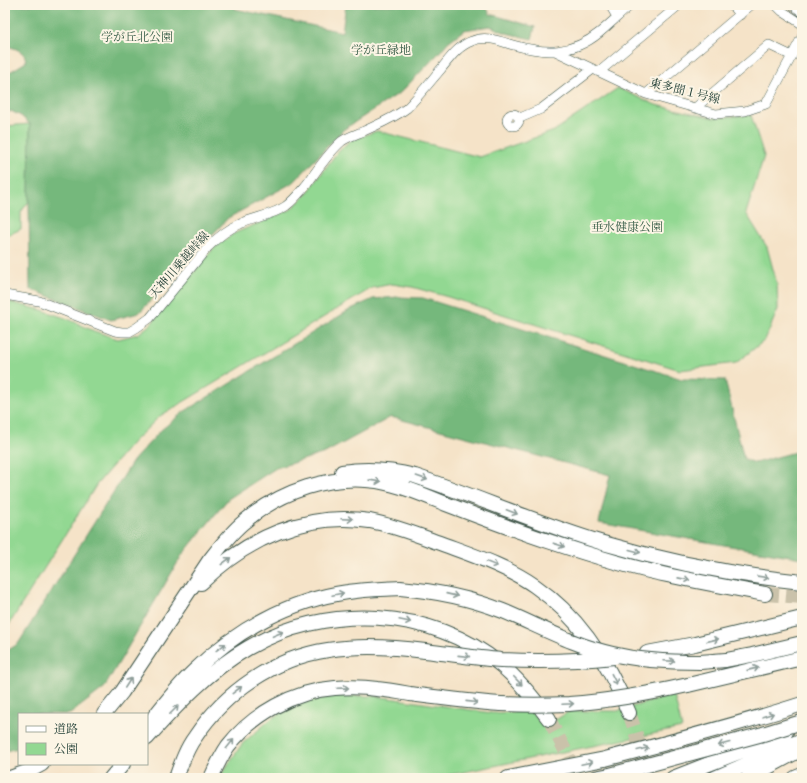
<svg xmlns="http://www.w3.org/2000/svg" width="807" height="783" viewBox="0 0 807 783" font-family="'IM FELL DW Pica','Noto Serif JP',serif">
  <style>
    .green { fill: #92d892; stroke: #588a63 }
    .forest { fill: #75b87c; stroke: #4a7a58 }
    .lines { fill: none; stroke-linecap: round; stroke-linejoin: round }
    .highway-tunnel { stroke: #cac2aa; stroke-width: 14; stroke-dasharray: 14 7; stroke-linecap: butt }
    .minor-casing { stroke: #3f564a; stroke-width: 10 }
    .highway-casing { stroke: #3f564a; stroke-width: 16 }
    .minor { stroke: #fff; stroke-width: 9 }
    .highway { stroke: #fff; stroke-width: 14 }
    .highway-bridge-casing { stroke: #3f564a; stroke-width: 16; stroke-linecap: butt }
    .highway-bridge { stroke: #fff; stroke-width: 14 }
    .oneway { stroke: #8f9e9a }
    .labels { text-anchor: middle; stroke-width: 4; stroke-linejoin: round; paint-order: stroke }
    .park-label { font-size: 12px; fill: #365c47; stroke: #fcf5e5 }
    .street-label { font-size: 12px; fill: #1f3d34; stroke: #fcf5e5 }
  </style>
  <rect width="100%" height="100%" fill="#fcf5e5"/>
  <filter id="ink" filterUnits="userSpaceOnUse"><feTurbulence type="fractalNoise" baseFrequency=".025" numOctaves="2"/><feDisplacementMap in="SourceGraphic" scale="8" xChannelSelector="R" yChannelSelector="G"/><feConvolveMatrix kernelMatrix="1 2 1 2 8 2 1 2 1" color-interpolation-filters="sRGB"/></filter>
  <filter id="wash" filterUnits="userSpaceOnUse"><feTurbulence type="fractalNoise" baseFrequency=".012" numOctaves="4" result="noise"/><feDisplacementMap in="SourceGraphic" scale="16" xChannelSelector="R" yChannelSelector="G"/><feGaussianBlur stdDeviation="0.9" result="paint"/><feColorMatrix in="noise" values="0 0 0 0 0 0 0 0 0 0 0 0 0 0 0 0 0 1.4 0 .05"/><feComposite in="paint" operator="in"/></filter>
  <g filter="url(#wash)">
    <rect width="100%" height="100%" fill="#f5e3c8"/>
    <path class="green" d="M 618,88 L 656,105 L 714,118 L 751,115 L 764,156 L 746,213 L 767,247 L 777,284 L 778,309 L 765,340 L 736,363 L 680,370 L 448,297 L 412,287 L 392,284 L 372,288 L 160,416 L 133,442 L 97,484 L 5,631 L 5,301 L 42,310 L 68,319 L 94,331 L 118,339 L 138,334 L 151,324 L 214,248 L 233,234 L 290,210 L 306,195 L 338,151 L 351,140 L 377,131 L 480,157 L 554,131 Z
      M 30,124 L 29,201 L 21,212 L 21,229 L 8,235 L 5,237 L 5,126 Z
      M 674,695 L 682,728 L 434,778 L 220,778 L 221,775 L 242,744 L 272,718 L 302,703 L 333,696 L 375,696 L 492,713 L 531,711 L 544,727 L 570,711 L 617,711 Z"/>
    <path class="forest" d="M 5,5 L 235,5 L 235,9 L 342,32 L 346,5 L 485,5 L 490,14 L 535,27 L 532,39 L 506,33 L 490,26 L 464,30 L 448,42 L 438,54 L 401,92 L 384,103 L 343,130 L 294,182 L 228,218 L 139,313 L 111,320 L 30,289 L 29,201 L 30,124 L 21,116 L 11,111 L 5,114 L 5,75 L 26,62 C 26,51 15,48 6,46 L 5,41 Z
      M 398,297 L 423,298 L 682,379 L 725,380 L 744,459 L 755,463 L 799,451 L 802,447 L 802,558 L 712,543 L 599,523 L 610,475 L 391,417 L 325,453 L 276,468 L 228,499 L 182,555 L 104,688 L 70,714 L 19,714 L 19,748 L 5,751 L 5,652 L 18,644 L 133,461 L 161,430 L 185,411 L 351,309 L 373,299 Z"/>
  </g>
  <g filter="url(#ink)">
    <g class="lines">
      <path class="highway-tunnel" d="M 765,594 L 802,597
        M 629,713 C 637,734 642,756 645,778
        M 549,719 L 567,754 L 576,778"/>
      <defs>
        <path id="minor" d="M 610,5 L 617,17
          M 731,5 L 740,15
          M 776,5 L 782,11 L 802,24
          M 793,5 L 802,12
          M 555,51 L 646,94 L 716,114 L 745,111 L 766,104 L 802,37
          M 599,72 L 679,5
          M 646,94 L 751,5
          M 695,108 L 769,45 L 792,56
          M507 120a6 6 0 1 1 12 0a6 6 0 1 1-12 0Z
          M 520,118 L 541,109 L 593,69
          M 5,295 L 39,301 L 115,331 L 122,332 L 129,332 L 136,328 L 150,318 L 208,247 C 218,237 228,229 240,224 C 255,217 273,215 286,206 C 294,200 301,191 307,184 C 318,169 328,153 342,141 C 348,137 357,134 364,131 C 379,124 394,118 407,108 C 419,96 430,82 441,69 C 450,58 458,46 472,41 C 485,35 500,41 513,45 C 545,54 572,55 599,33 C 610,24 620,14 631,5"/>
        <path id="highway" d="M 342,472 C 367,468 391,470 415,476 C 478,497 539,524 603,543 C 668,562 735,575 802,582
          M 201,583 C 246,539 306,511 370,521 C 396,526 420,536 445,545 C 475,556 508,567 535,586 C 580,617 609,664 629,713
          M 647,653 L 695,644 L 802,618
          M 700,662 L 726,660 L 752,655 L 802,643
          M 688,685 L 802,658
          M 104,714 L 122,692 L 209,561 C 220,547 231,532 245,521 C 281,491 330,474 377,481 C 401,485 424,495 446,504 C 480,517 514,530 548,541 C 587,554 627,567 667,575 C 699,582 732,588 765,594
          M 147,726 C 162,707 176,688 194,671 C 236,630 290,600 348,592 C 365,589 383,589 400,588
          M 147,738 C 177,705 209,670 248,648 C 326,603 431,607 501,665 C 520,681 535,700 549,719
          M 10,778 L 29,771 L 42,764
          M 111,778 L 123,764
          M 176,778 C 181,764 186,749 195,737 C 225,692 274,658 328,650 C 360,645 394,647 425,651
          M 211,778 C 216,767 221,756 228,746 C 253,714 294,691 335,688 C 349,687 363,687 377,689 C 388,690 399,692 410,694 C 441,698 471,702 501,704
          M 508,778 L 605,759
          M 595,778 L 610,775
          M 673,778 L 747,749 L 786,732
          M 715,778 L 802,740
          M 748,778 L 798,751
          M 795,778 L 802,775"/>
      </defs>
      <use href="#minor" class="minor-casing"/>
      <use href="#highway" class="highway-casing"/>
      <use href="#minor" class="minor"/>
      <use href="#highway" class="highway"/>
      <defs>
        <path id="highway-bridge" d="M 400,588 C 435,591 470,598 503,611 C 539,626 574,646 613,654 C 641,661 671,662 700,662
          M 425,651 C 451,654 476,658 501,660 C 539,662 577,661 614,657
          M 501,704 C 524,705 546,705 569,704 C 609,701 648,694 688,685
          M 605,759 C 671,742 737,725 802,704
          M 610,775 L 763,734 L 802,722"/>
      </defs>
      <use href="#highway-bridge" class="highway-bridge-casing"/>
      <use href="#highway-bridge" class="highway-bridge"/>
    </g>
    <defs><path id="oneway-shaft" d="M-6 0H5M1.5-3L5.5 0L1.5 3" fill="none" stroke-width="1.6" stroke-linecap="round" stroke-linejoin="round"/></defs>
    <g class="oneway">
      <use href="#oneway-shaft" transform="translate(422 478) rotate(19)"/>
      <use href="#oneway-shaft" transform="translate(375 481) rotate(8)"/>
      <use href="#oneway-shaft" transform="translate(512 512) rotate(21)"/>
      <use href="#oneway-shaft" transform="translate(347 519) rotate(2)"/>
      <use href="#oneway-shaft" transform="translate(559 545) rotate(18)"/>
      <use href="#oneway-shaft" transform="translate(635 551) rotate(15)"/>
      <use href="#oneway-shaft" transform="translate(226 561) rotate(-37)"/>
      <use href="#oneway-shaft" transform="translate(492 564) rotate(22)"/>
      <use href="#oneway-shaft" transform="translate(763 577) rotate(8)"/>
      <use href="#oneway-shaft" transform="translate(684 579) rotate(11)"/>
      <use href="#oneway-shaft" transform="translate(338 594) rotate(-12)"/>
      <use href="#oneway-shaft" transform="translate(452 595) rotate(13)"/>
      <use href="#oneway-shaft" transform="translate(405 621) rotate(12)"/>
      <use href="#oneway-shaft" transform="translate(278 634) rotate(-23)"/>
      <use href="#oneway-shaft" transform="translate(713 640) rotate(-13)"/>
      <use href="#oneway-shaft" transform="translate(221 647) rotate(-36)"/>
      <use href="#oneway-shaft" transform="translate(464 656) rotate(6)"/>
      <use href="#oneway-shaft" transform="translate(669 661) rotate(2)"/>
      <use href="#oneway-shaft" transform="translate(753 669) rotate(-13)"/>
      <use href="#oneway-shaft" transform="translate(614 679) rotate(63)"/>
      <use href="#oneway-shaft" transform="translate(518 681) rotate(46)"/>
      <use href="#oneway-shaft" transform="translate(128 683) rotate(-57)"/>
      <use href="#oneway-shaft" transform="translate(343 688) rotate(-2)"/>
      <use href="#oneway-shaft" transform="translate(237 690) rotate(-37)"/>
      <use href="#oneway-shaft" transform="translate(472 702) rotate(6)"/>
      <use href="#oneway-shaft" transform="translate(568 704) rotate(-3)"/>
      <use href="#oneway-shaft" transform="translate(174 710) rotate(-45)"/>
      <use href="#oneway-shaft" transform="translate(768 715) rotate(-17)"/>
      <use href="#oneway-shaft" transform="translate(230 744) rotate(-51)"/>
      <use href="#oneway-shaft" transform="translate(724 744) rotate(165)"/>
      <use href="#oneway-shaft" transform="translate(643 749) rotate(-14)"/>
      <use href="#oneway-shaft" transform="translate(587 763) rotate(-12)"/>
    </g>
  </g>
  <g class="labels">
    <g class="park-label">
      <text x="137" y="41">学が丘北公園</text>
      <text x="381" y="54">学が丘緑地</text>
      <text x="627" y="231">垂水健康公園</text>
    </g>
    <g class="street-label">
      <text transform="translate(685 91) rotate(14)" y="4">東多聞１号線</text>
      <text transform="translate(179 265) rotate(-49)" y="4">天神川乗越峠線</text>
    </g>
  </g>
  <rect width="807" height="783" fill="none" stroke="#fcf5e5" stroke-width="20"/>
  <rect x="18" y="713" width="130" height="52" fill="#fcf5e5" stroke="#a4ab9e"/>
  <rect x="26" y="726" width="20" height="6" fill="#ffffff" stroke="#a4ab9e"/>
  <text x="54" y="733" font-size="12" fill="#1f3d34">道路</text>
  <rect x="26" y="743" width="20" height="12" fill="#92d892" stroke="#a4ab9e"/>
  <text x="54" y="753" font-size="12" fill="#1f3d34">公園</text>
</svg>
